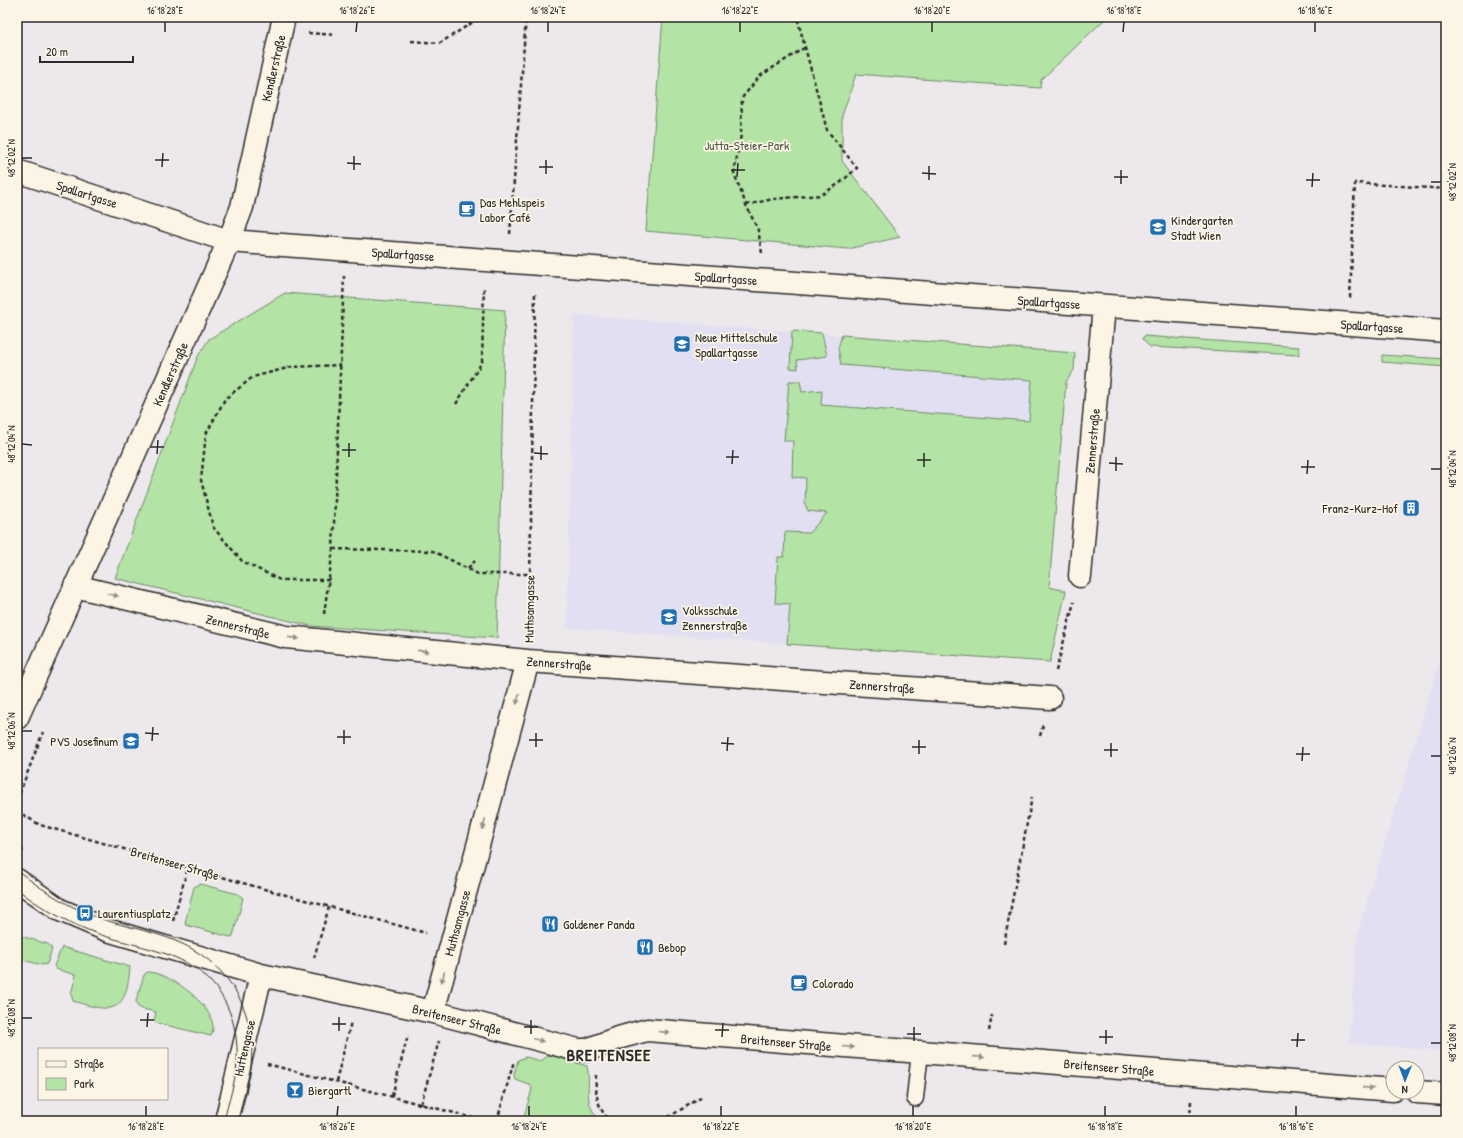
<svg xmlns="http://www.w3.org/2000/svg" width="1463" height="1138" viewBox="0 0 1463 1138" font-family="'Patrick Hand',sans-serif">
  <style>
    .built { fill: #e1dff1 }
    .green { fill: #b3e4a5; stroke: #6f8868 }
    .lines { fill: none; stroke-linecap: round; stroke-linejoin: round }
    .service-casing { stroke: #2b2b2b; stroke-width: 19 }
    .minor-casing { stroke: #2b2b2b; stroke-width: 25 }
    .tertiary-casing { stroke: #2b2b2b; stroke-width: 25 }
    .path { stroke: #2b2b2b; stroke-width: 2.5; stroke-dasharray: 4 3; stroke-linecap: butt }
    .service { stroke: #fcf5e5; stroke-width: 16 }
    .minor { stroke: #fcf5e5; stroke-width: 22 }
    .tertiary { stroke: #fcf5e5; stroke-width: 22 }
    .tram { stroke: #2b2b2b; stroke-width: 1 }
    .oneway { fill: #949088 }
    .ticks { fill: none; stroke: #2b2b2b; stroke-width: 1.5 }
    .labels { text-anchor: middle; stroke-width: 3.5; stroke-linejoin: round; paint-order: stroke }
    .street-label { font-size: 13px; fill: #2b2b2b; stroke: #fcf5e5 }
    .park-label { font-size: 13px; fill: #4d594a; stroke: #fcf5e5 }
    .poi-label { font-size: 13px; fill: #2b2b2b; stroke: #fcf5e5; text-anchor: start }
    .district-label { font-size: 17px; font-weight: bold; letter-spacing: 1px; fill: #2b2b2b; stroke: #fcf5e5 }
    .neatline { fill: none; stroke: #2b2b2b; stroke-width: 1.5 }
    .ticks-label { font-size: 10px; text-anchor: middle; fill: #2b2b2b }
  </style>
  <rect width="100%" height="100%" fill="#ece8ec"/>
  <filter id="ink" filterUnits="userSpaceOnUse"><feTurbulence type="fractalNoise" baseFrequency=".025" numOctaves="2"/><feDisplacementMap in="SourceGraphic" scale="8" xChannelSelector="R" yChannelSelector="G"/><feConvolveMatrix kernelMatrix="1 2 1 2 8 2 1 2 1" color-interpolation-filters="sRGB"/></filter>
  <g filter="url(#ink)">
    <path class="built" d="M 574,315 L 1075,353 L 1074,370 L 1066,382 L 1049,587 L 1066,591 L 1050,662 L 567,628 Z
      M 1446,641 L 1446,1051 L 1349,1043 L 1357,935 Z"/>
    <path class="green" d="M 663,17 L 1107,17 L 1041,80 L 1040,88 L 856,74 L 842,116 L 842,161 L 900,237 L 848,249 L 646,231 Z
      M 285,293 L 505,310 L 497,638 L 311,626 L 115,578 L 198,356 L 209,339 Z
      M 792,331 L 822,333 L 827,356 L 797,360 L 798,369 L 790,368 Z
      M 842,335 L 1075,353 L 1074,370 L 1066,382 L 1049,587 L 1066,591 L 1050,662 L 787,644 L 790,604 L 775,603 L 778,557 L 784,557 L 785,532 L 809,533 L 827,513 L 808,511 L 805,504 L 806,478 L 792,477 L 793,441 L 784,441 L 789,381 L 800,381 L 802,392 L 822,390 L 821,405 L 1029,421 L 1032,380 L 841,365 L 838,348 Z
      M 1144,336 L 1299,347 L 1299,355 L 1150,347 L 1142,339 Z
      M 1382,355 L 1446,359 L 1446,367 L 1382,362 Z
      M 200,884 L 238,894 L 243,898 L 233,936 L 230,937 L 186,925 L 185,923 L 194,887 Z
      M 17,935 L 48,944 L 52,949 L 47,964 L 42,965 L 23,960 L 17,982 Z
      M 62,947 L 130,967 C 126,1015 112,1013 73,1001 L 71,994 L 76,975 L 56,969 L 54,966 Z
      M 147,972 C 170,972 224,1011 211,1036 L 157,1023 L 154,1021 L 156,1012 L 142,1009 L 137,1006 L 136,1001 L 144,975 Z
      M 549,1055 L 587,1066 C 592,1089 581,1099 600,1121 L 524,1121 L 524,1117 L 532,1089 L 531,1085 L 515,1079 L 514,1075 L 518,1060 L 526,1057 L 541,1061 Z"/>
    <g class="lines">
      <defs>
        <path id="service" d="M 915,1098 L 920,1052"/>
        <path id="minor" d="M 17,171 L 229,241 L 1446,331
          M 1080,576 L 1104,306
          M 75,586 L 286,637 L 528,661 L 1050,698
          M 433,1012 L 528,661"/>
        <path id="tertiary" d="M 17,718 L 229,241 L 242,207 L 284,17
          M 17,880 L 60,910 L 107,930 L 261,975 L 433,1012 L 578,1050 L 587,1050 L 618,1038 L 647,1030 L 1393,1090
          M 1417,1092 L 1446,1094
          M 226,1121 L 261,975"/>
      </defs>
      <use href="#service" class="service-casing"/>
      <use href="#minor" class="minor-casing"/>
      <use href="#tertiary" class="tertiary-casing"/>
      <path class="path" d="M 308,33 L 335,35
        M 411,41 L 440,43 L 481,17
        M 746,205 L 773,199 L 821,195 L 840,183 L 857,168 L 827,130 L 797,17
        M 510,234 L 526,17
        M 762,253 L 758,230 L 746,205 L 734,173 L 741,135 L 742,98 L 760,76 L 804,48
        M 1350,298 L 1355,183 L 1446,189
        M 456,404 L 482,362 L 484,286
        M 333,549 L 433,551 L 478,574 L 530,574
        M 468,568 L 475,561
        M 329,580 L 280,580 L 242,561 L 213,527 L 201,480 L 206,434 L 225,399 L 253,377 L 291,367 L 341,365
        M 324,614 L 333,549 L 344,276
        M 529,634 L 535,291
        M 1056,671 L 1074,602
        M 1040,736 L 1043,725
        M 17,800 L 43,732
        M 17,811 L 40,825 L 257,887 L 426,933
        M 17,842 L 24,853
        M 173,921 L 188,867
        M 1004,944 L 1032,797
        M 314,958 L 329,907
        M 989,1031 L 992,1015
        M 267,1064 L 485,1121
        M 596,1075 C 595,1092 597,1110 611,1121
        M 336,1082 L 351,1022
        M 392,1096 L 408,1035
        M 421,1104 L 439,1041
        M 1190,1119 L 1191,1100
        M 497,1121 L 514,1061
        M 662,1121 L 702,1097"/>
      <use href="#service" class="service"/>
      <use href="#minor" class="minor"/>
      <use href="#tertiary" class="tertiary"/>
      <path class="tram" d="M 17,870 C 38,887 61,902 86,913 C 116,926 149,929 178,942 C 232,965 259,1016 250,1074 C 247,1090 243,1105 239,1121
        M 17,889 C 38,906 63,920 88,930 C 139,951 200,948 227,1006 C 235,1023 238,1042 237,1062 C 236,1081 228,1102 224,1121"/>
    </g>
    <defs><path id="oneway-solid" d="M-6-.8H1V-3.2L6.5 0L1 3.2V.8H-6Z"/></defs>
    <g class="oneway">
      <use href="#oneway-solid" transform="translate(113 595) rotate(14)"/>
      <use href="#oneway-solid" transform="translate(294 638) rotate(6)"/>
      <use href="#oneway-solid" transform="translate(423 651) rotate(6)"/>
      <use href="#oneway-solid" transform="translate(518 699) rotate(105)"/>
      <use href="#oneway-solid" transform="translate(484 824) rotate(105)"/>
      <use href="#oneway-solid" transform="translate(443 977) rotate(105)"/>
      <use href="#oneway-solid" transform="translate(664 1032) rotate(5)"/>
      <use href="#oneway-solid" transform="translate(538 1040) rotate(15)"/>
      <use href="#oneway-solid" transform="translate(849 1047) rotate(5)"/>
      <use href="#oneway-solid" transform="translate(979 1057) rotate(4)"/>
      <use href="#oneway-solid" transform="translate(1368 1088) rotate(4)"/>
    </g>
  </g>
  <path class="ticks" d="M 165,32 L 165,22M 356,32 L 357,22M 548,32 L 548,22M 740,32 L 740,22M 932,32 L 932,22M 1123,32 L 1124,22M 1315,32 L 1315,22M 22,158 L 32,158M 155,160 L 169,160M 347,163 L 361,164M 162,167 L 163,153M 539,167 L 553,167M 354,170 L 354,156M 731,170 L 745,170M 922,173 L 936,174M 546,174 L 546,160M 737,177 L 738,163M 1114,177 L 1128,177M 929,180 L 929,166M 1306,180 L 1320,180M 1431,182 L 1441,182M 1121,184 L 1121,170M 1312,187 L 1313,173M 22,444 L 32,445M 150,447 L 164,447M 342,450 L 356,450M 534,453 L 548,454M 157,454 L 158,440M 349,457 L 349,443M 726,457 L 739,457M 541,460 L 541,446M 917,460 L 931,460M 1109,463 L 1123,464M 732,464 L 733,450M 924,467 L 924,453M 1301,467 L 1315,467M 1431,469 L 1441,469M 1116,471 L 1116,457M 1307,474 L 1308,460M 22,731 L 32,731M 145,733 L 159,734M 337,737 L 351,737M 529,740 L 543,740M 152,741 L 153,727M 721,743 L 734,744M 344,744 L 344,730M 536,747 L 536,733M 912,747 L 926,747M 1104,750 L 1118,750M 727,751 L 728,737M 919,754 L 919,740M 1296,754 L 1310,754M 1431,756 L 1441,756M 1111,757 L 1111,743M 1302,761 L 1303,747M 22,1018 L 32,1018M 140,1020 L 154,1020M 332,1024 L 346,1024M 147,1027 L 148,1013M 524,1027 L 538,1027M 715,1030 L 729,1030M 339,1031 L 339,1017M 531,1034 L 531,1020M 907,1034 L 921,1034M 722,1037 L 723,1023M 1099,1037 L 1113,1037M 1291,1040 L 1305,1040M 914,1041 L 914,1027M 1431,1043 L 1441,1043M 1106,1044 L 1106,1030M 1297,1047 L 1298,1033M 146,1116 L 146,1106M 337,1116 L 338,1106M 529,1116 L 529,1106M 721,1116 L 721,1106M 913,1116 L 913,1106M 1105,1116 L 1105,1106M 1296,1116 L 1296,1106"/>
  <defs>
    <symbol id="cafe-square" viewBox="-11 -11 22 22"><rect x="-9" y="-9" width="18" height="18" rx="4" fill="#1f6fb2" stroke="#fcf5e5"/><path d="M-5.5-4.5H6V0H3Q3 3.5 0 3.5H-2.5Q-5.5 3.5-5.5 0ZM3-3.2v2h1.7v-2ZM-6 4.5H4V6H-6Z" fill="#fff"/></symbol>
    <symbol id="school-square" viewBox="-11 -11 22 22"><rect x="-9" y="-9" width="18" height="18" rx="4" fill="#1f6fb2" stroke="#fcf5e5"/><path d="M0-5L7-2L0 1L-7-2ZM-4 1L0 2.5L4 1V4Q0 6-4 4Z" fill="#fff"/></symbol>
    <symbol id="building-square" viewBox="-11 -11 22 22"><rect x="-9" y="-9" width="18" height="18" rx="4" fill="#1f6fb2" stroke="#fcf5e5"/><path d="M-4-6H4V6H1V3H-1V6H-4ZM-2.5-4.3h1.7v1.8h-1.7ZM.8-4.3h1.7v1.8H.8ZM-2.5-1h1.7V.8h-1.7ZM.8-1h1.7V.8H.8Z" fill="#fff"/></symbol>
    <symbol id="bus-square" viewBox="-11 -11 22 22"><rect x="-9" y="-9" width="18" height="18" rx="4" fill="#1f6fb2" stroke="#fcf5e5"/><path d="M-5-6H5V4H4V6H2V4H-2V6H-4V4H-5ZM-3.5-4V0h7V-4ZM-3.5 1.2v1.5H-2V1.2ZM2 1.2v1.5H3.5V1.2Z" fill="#fff"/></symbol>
    <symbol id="restaurant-square" viewBox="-11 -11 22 22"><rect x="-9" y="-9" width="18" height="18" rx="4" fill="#1f6fb2" stroke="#fcf5e5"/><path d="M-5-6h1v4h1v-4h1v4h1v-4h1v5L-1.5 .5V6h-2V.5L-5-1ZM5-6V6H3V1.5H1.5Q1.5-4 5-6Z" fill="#fff"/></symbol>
    <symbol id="bar-square" viewBox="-11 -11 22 22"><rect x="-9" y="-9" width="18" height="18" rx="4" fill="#1f6fb2" stroke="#fcf5e5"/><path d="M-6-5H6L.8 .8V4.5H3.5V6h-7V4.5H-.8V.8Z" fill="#fff"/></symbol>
  </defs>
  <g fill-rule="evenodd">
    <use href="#cafe-square" x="457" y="199" width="20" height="20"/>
    <use href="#school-square" x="1148" y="217" width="20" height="20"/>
    <use href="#school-square" x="672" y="334" width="20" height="20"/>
    <use href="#building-square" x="1401" y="498" width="20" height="20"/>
    <use href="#school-square" x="659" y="607" width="20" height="20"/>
    <use href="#school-square" x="121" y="731" width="20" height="20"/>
    <use href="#bus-square" x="75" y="903" width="20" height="20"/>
    <use href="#restaurant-square" x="540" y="914" width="20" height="20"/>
    <use href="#restaurant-square" x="635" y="937" width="20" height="20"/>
    <use href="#cafe-square" x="789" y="973" width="20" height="20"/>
    <use href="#bar-square" x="285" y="1080" width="20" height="20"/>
  </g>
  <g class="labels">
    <g class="street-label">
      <text transform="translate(273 68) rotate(-77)" y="5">Kendlerstraße</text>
      <text transform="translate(87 194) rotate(18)" y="5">Spallartgasse</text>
      <text transform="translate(403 254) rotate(4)" y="5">Spallartgasse</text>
      <text transform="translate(726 278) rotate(4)" y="5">Spallartgasse</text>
      <text transform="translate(1049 302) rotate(4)" y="5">Spallartgasse</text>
      <text transform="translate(1372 326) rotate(4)" y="5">Spallartgasse</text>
      <text transform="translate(170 374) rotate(-66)" y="5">Kendlerstraße</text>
      <text transform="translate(1092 441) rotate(-85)" y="5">Zennerstraße</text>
      <text transform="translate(529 609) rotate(-89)" y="5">Muthsamgasse</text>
      <text transform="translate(238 626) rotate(14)" y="5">Zennerstraße</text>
      <text transform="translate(559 663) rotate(4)" y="5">Zennerstraße</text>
      <text transform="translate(882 686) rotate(4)" y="5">Zennerstraße</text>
      <text transform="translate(175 863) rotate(16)" y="5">Breitenseer Straße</text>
      <text transform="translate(457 923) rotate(-75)" y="5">Muthsamgasse</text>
      <text transform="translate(457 1019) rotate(14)" y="5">Breitenseer Straße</text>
      <text transform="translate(786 1042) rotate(5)" y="5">Breitenseer Straße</text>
      <text transform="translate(244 1048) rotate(-77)" y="5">Huttengasse</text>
      <text transform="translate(1109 1067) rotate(5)" y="5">Breitenseer Straße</text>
    </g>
    <g class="park-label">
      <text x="747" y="150">Jutta-Steier-Park</text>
    </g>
    <g class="poi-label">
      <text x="480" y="207">Das Mehlspeis<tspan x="480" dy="15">Labor Café</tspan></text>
      <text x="1171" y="225">Kindergarten<tspan x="1171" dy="15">Stadt Wien</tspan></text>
      <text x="695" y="342">Neue Mittelschule<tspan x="695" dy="15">Spallartgasse</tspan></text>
      <text x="1398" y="513" text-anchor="end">Franz-Kurz-Hof</text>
      <text x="682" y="615">Volksschule<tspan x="682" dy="15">Zennerstraße</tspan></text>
      <text x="118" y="746" text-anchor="end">PVS Josefinum</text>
      <text x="98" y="918">Laurentiusplatz</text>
      <text x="563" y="929">Goldener Panda</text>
      <text x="658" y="952">Bebop</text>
      <text x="812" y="988">Colorado</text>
      <text x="308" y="1095">Biergartl</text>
    </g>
    <g class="district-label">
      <text x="609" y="1061">BREITENSEE</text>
    </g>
  </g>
  <rect width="1463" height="1138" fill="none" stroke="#fcf5e5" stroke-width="44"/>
  <rect x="38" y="1048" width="130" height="52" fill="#fcf5e5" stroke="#a8a49b"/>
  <rect x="46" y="1061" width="20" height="6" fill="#fcf5e5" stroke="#a8a49b"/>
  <text x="74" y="1068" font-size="12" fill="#2b2b2b">Straße</text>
  <rect x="46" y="1078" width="20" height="12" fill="#b3e4a5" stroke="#a8a49b"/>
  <text x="74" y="1088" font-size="12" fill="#2b2b2b">Park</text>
  <g transform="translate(1405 1080) rotate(181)"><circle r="19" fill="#fcf5e5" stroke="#a8a49b"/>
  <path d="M0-3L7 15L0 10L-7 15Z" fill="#1f6fb2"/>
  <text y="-6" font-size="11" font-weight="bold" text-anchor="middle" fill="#2b2b2b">N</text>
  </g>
  <path d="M40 56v6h93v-6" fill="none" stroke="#2b2b2b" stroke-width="2"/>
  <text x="46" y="56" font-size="12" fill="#2b2b2b" stroke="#fcf5e5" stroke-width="3" paint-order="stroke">20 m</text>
  <rect x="22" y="22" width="1419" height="1094" class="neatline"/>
  <g class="ticks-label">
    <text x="165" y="14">16°18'28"E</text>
    <text x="357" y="14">16°18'26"E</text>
    <text x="548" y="14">16°18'24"E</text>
    <text x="740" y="14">16°18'22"E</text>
    <text x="932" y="14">16°18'20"E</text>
    <text x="1124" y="14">16°18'18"E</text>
    <text x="1315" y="14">16°18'16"E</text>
    <text transform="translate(11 158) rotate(-90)" y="4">48°12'02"N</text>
    <text transform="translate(1452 182) rotate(-90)" y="4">48°12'02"N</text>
    <text transform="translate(11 444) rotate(-90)" y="4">48°12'04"N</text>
    <text transform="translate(1452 469) rotate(-90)" y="4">48°12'04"N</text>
    <text transform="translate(11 731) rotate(-90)" y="4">48°12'06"N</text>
    <text transform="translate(1452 756) rotate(-90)" y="4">48°12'06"N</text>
    <text transform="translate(11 1018) rotate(-90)" y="4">48°12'08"N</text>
    <text transform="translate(1452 1043) rotate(-90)" y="4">48°12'08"N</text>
    <text x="146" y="1130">16°18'28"E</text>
    <text x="337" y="1130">16°18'26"E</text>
    <text x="529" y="1130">16°18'24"E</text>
    <text x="721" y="1130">16°18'22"E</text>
    <text x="913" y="1130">16°18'20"E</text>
    <text x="1105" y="1130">16°18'18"E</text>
    <text x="1296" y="1130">16°18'16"E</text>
  </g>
</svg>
